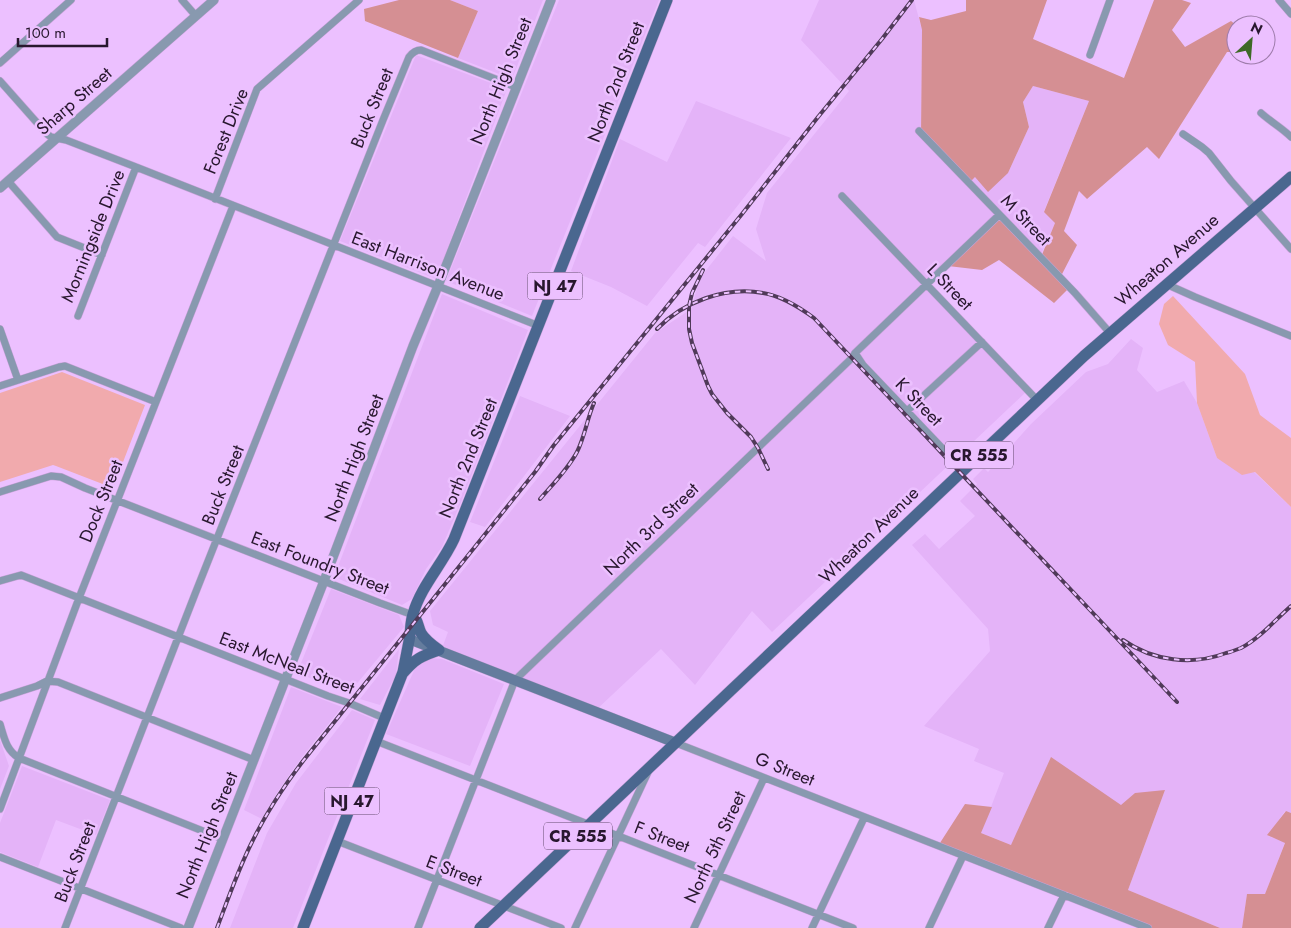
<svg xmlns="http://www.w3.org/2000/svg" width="1291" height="928" viewBox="0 0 1291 928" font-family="Jost,sans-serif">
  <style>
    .built { fill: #e4b3f8 }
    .green { fill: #f1aaad }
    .forest { fill: #d58f93 }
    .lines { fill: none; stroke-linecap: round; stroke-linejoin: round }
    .minor-casing { stroke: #c9a2d9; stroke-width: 8 }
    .tertiary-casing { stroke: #c9a2d9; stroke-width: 10 }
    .secondary-casing { stroke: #c9a2d9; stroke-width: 11 }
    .primary-casing { stroke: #c9a2d9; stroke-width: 12 }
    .minor { stroke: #8899af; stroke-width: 7 }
    .tertiary { stroke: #8899af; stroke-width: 9 }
    .secondary { stroke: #647c9d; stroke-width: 10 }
    .primary { stroke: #4a678f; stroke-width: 11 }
    .rail-casing { stroke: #503a59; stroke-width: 4 }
    .rail { stroke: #ecc0ff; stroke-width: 2; stroke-dasharray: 5.5; stroke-linecap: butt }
    .labels { text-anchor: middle; stroke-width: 5; stroke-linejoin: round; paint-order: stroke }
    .shield { fill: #ecc0ff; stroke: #634a6d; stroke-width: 1 }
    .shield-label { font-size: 16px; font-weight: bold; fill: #28172e }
    .street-label { font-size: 18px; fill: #28172e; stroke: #ecc0ff }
  </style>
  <rect width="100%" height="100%" fill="#ecc0ff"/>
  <path class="built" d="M 450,0 L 543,0 L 512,79 L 458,58 L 478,11 Z
    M 559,0 L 659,0 L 532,316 L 446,281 Z
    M 819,0 L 914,0 L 922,30 L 921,134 L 969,182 L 975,177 L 1008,173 L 1029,127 L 1023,102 L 1033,86 L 1089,101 L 1044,211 L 1055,223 L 1040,257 L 1002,217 L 928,284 L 1027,391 L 772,632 L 752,611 L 695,685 L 661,649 L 595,711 L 441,651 L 448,632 L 433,625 L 430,611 L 655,333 L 691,309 L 700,278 L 733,236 L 766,261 L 756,229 L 767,193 L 849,91 L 801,40 Z
    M 416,55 L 507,89 L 436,279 L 340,241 Z
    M 696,101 L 791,138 L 705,247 L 698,243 L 647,306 L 611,287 L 571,271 L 620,139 L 667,162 Z
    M 442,294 L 528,330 L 462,500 L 442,547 L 426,569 L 412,599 L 402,605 L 334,577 Z
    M 1131,339 L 1143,348 L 1137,370 L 1157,392 L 1184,381 L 1197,403 L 1217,458 L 1254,472 L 1291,507 L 1291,813 L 1285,811 L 1268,836 L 1285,842 L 1265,895 L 1247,894 L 1242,928 L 1220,928 L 1128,890 L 1165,790 L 1011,845 L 981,833 L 1004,773 L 974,761 L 979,749 L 924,726 L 990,651 L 988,629 L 912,545 L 925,534 L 939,549 L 975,516 L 960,501 L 977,484 L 973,479 L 984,468 L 988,472 L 1031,424 L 1086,372 L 1108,364 Z
    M 520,396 L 570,416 L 485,527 L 470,522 Z
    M 331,589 L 399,615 L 404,627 L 349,693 L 297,673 Z
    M 399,649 L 396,675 L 380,705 L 360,699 Z
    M 431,658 L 442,659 L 504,684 L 470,766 L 386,734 L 416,666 Z
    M 291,687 L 342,707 L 302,757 L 279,790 L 262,819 L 244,810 Z
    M 352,710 L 375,720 L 293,928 L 230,928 L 267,833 L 296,783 Z
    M 0,740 L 9,766 L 0,789 Z
    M 22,766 L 110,800 L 96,835 L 56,820 L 38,867 L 0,852 L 0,823 Z"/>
  <path class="green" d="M 1173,296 L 1245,374 L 1260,415 L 1291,438 L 1291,507 L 1255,472 L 1242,475 L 1217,458 L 1197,403 L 1195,362 L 1168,345 L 1159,324 L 1164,304 Z
    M 62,372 L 145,405 L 113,488 L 56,466 L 53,465 L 0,482 L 0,393 Z"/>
  <path class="forest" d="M 399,0 L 450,0 L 478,11 L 458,58 L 365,21 L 364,9 Z
    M 966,0 L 1047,0 L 1033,39 L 1124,78 L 1154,0 L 1182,0 L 1191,3 L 1172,30 L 1185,47 L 1231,21 L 1236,25 L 1236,52 L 1227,52 L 1159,159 L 1147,147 L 1087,199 L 1079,191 L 1064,231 L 1077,245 L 1060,278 L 1069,288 L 1054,303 L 999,260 L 982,270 L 948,266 L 1002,217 L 1041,257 L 1055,223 L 1044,212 L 1089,101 L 1033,86 L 1023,102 L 1029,127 L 1008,173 L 988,192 L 975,177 L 969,183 L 921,134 L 922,30 L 919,17 L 931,20 L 966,11 Z
    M 1051,757 L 1121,805 L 1135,793 L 1165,790 L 1128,890 L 1220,928 L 1147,928 L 938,846 L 965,804 L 992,807 L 981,833 L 1011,845 Z
    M 1286,811 L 1291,813 L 1291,928 L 1242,928 L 1247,894 L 1265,894 L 1285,843 L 1267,835 Z"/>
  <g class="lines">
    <defs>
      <path id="minor" d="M 182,0 L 196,16
        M 1279,0 L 1291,14
        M 1090,55 L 1110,0
        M 0,63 L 71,0
        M 0,81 L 47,134 L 51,137 L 66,140 L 136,167 L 539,326
        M 1261,113 C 1271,122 1282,128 1291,137
        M 919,131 L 1075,293 L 1110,333
        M 1183,134 L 1202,147 L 1209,153 L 1231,181 L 1291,249
        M 8,181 L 57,237 L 102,255
        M 842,196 L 1037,400
        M 215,199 L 257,89 L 359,0
        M 1166,284 L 1195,297 L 1291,336
        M 78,316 L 136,167
        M 0,329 L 18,380
        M 855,353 L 863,365 L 963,470
        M 0,386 L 59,367 L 65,366 L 156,402
        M 907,411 L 982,342
        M 0,492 L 51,476 L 61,477 L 85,488 L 380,603 L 413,615
        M 0,581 L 21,575 L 328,696 L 349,703 L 384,718
        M 0,698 L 37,686 L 47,681 L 58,682 L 254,760
        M 0,724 C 4,737 6,750 19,758 L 223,839
        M 376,741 L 853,928
        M 676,743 L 1148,928
        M 0,809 L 79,598 L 233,206
        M 337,841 L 561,928
        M 0,857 L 181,928
        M 65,928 L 195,594 L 383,120 L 409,57 C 412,53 416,50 421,50 L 516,87
        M 418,928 L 515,680 L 852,358 L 855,353 L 999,215
        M 575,928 L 649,770
        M 694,928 L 764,778
        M 812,928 L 864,818
        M 929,928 L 963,856
        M 1048,928 L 1064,895"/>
      <path id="tertiary" d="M 0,188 L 214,0
        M 188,928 L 324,581 L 413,346 L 438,286 L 551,0"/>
      <path id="secondary" d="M 409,639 L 676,743"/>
      <path id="primary" d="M 413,615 C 418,620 418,627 421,633 C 425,640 432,645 439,650
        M 403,673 C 415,659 421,656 439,650
        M 303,928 L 403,672 C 405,662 407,651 409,641 C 411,632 410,623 413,614 C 421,586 442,565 454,539 L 667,0
        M 480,928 L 1084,356 L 1291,177"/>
    </defs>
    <use href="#minor" class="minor-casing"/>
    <use href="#tertiary" class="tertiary-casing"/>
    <use href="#secondary" class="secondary-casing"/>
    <use href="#primary" class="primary-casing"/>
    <use href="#minor" class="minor"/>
    <use href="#tertiary" class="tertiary"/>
    <use href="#secondary" class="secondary"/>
    <use href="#primary" class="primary"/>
    <defs>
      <path id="rail" d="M 703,270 L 692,293 L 689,306 L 689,329 L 692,343 L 708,386 L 712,394 L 727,413 L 751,437 L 758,448 L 768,469
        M 657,329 C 683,302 725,286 763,293 C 782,296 799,307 814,318 L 1177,702
        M 540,499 C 553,484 568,469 577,452 C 585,436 587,419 594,403
        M 1123,640 C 1153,661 1192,666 1226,653 C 1231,652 1236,650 1241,648 C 1260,638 1275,620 1291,606
        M 217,928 C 228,899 238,870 252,842 C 266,813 284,786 303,761 L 535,472 L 554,445 L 742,214 L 818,117 L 882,39 L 912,0"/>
    </defs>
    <use href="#rail" class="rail-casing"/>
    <use href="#rail" class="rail"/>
  </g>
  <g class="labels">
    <g class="shield">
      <rect x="527.5" y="272.5" width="55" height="27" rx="4"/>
      <rect x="945" y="441.5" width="68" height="27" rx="4"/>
      <rect x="324.5" y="787.5" width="55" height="27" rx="4"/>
      <rect x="544" y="822.5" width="68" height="27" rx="4"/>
    </g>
    <g class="shield-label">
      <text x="555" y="292">NJ 47</text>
      <text x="979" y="461">CR 555</text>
      <text x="352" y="807">NJ 47</text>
      <text x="578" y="842">CR 555</text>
    </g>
    <g class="street-label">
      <text transform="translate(501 81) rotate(-68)" y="6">North High Street</text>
      <text transform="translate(616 82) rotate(-69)" y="6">North 2nd Street</text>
      <text transform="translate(74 101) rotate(-41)" y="6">Sharp Street</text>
      <text transform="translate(372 108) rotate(-68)" y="6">Buck Street</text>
      <text transform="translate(226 131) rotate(-68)" y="6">Forest Drive</text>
      <text transform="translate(1026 220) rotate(46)" y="6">M Street</text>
      <text transform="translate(93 236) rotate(-68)" y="6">Morningside Drive</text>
      <text transform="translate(1167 260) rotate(-41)" y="6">Wheaton Avenue</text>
      <text transform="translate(428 266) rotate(21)" y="6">East Harrison Avenue</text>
      <text transform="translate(950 287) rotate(46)" y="6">L Street</text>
      <text transform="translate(919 402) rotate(46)" y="6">K Street</text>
      <text transform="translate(354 458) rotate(-69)" y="6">North High Street</text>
      <text transform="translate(468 458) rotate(-68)" y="6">North 2nd Street</text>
      <text transform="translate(223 485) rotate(-68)" y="6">Buck Street</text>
      <text transform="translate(101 501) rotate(-68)" y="6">Dock Street</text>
      <text transform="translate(651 529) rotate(-44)" y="6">North 3rd Street</text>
      <text transform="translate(869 535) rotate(-44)" y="6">Wheaton Avenue</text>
      <text transform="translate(320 563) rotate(21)" y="6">East Foundry Street</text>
      <text transform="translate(287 663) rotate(21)" y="6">East McNeal Street</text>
      <text transform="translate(785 769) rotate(22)" y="6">G Street</text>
      <text transform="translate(207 835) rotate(-68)" y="6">North High Street</text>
      <text transform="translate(662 837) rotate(21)" y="6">F Street</text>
      <text transform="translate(715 847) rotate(-65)" y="6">North 5th Street</text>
      <text transform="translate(75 862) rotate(-69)" y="6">Buck Street</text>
      <text transform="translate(454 871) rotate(21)" y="6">E Street</text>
    </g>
  </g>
  <g transform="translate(1251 40) rotate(26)"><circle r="24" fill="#ecc0ff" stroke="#9e7cab"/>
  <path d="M0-4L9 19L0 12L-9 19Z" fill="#3e6926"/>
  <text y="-8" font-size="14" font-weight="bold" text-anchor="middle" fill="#28172e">N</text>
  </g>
  <path d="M18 38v8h89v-8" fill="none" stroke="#28172e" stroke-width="2.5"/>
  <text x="25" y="38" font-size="15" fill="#28172e" stroke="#ecc0ff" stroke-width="4" paint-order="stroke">100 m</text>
</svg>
